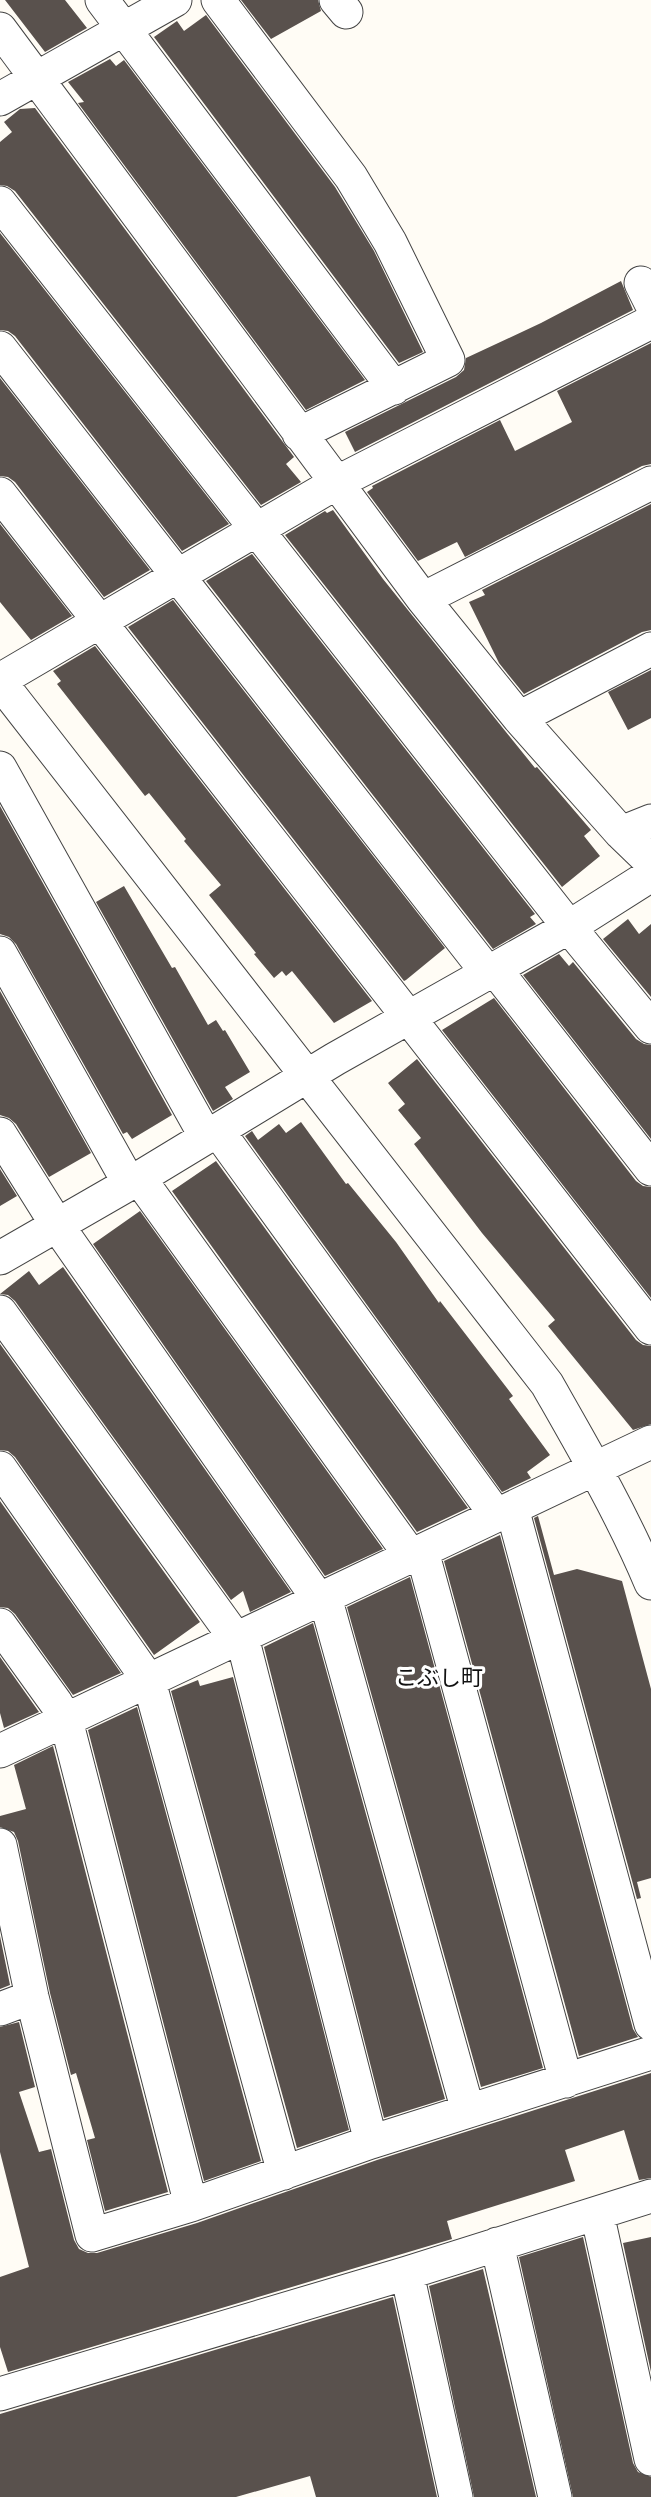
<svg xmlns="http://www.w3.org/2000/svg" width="651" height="2497" viewBox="0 0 651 2497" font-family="'PT Serif','Noto Sans JP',serif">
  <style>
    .building { fill: #59514d }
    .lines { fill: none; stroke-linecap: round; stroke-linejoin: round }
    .minor-casing { stroke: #444; stroke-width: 35 }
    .minor { stroke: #fff; stroke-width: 33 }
    .labels { text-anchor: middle; stroke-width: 6; stroke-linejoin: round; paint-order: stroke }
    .quarter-label { font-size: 22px; fill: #111; stroke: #fff }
  </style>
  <rect width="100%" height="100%" fill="#fffcf5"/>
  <path class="building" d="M 5,0 L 65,0 L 87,28 L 45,52 Z
    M 241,0 L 318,0 L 321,11 L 271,39 Z
    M 206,15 L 335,187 L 374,251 L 423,352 L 399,363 L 154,37 L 177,21 L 184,31 Z
    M 110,59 L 116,66 L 124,60 L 365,380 L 306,410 L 78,103 L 84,102 L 68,82 Z
    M 35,108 L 294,457 L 286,464 L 301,482 L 261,505 L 15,191 L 7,186 L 0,185 L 0,142 L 12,132 L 4,122 L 20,109 Z
    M 0,233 L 229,524 L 182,551 L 15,336 L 8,331 L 0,330 Z
    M 621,281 L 633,310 L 355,452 L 345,432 L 456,377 L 464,370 L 466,358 L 541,323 Z
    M 651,343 L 651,464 L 642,466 L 465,557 L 457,542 L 418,561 L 367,492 L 373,488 L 372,486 L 500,420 L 515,451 L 572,422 L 557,391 Z
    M 0,378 L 150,570 L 104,597 L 15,482 L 8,477 L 0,476 Z
    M 651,504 L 651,630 L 642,632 L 524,694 L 499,663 L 469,602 L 485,595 L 482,590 Z
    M 333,510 L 383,579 L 535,768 L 537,767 L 591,830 L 584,836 L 600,856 L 562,887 L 285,535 L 325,511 L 327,513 Z
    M 0,524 L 72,616 L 31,640 L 0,602 Z
    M 252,554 L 535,914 L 530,917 L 536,924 L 493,949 L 206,581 Z
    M 173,600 L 445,948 L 406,980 L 404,981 L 128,627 Z
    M 95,646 L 372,1001 L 334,1023 L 292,971 L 286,976 L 282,971 L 274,978 L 254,954 L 256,953 L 209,895 L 221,885 L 184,841 L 186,839 L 149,793 L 145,796 L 57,684 L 61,681 L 53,671 Z
    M 651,670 L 651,718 L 628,730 L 608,692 Z
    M 0,806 L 172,1115 L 132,1139 L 127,1132 L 123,1134 L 16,944 L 9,937 L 0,934 Z
    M 124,886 L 172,968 L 175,967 L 208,1025 L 216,1020 L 223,1031 L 225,1030 L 250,1072 L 225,1087 L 233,1099 L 213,1111 L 96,902 Z
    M 628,919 L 639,934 L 651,924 L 651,997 L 603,939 Z
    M 559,954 L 569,966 L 573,962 L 636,1039 L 644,1044 L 651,1045 L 651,1139 L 523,975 Z
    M 0,991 L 91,1153 L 49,1177 L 16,1124 L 9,1118 L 0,1115 Z
    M 494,998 L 636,1181 L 643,1186 L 651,1187 L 651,1298 L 442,1030 Z
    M 417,1059 L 636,1340 L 643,1345 L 651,1346 L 651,1424 L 633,1430 L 548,1326 L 555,1320 L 482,1233 L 414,1144 L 421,1138 L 398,1110 L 405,1104 L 388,1083 Z
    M 301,1122 L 346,1184 L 348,1183 L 396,1242 L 439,1303 L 440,1301 L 513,1396 L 509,1399 L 550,1455 L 527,1472 L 531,1478 L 502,1492 L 245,1136 L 252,1131 L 258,1140 L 279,1124 L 286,1133 Z
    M 216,1161 L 468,1508 L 417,1532 L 172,1191 Z
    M 0,1169 L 17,1196 L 0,1206 Z
    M 140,1211 L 383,1549 L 325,1576 L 93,1244 Z
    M 63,1267 L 291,1592 L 250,1612 L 243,1591 L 231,1600 L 15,1301 L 8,1295 L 0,1294 L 29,1271 L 39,1285 Z
    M 0,1344 L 200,1622 L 154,1655 L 15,1457 L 8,1451 L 0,1450 Z
    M 0,1501 L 121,1673 L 73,1695 L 15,1614 L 8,1608 L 0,1607 Z
    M 538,1516 L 554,1575 L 577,1569 L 622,1581 L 651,1689 L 651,1878 L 637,1882 L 641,1898 L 637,1899 L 534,1518 Z
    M 500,1535 L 633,2029 L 638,2037 L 579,2056 L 444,1561 Z
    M 410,1577 L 543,2068 L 481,2087 L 347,1607 Z
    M 313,1623 L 445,2099 L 384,2118 L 264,1647 Z
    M 0,1657 L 39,1712 L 4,1728 L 0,1713 Z
    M 233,1677 L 349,2130 L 297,2148 L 171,1691 L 198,1680 L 200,1686 Z
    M 137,1707 L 261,2161 L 204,2181 L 88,1730 Z
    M 53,1746 L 168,2192 L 105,2211 L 87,2140 L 95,2138 L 76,2073 L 71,2075 L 50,1993 L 18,1841 L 14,1832 L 0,1827 L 0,1816 L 26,1809 L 14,1765 Z
    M 0,1936 L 10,1985 L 0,1989 Z
    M 19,2022 L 35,2087 L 19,2092 L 39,2152 L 51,2149 L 74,2240 L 79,2249 L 88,2253 L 97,2253 L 197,2223 L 377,2160 L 651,2073 L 651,2178 L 639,2180 L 624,2130 L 565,2150 L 575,2181 L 447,2221 L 452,2239 L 8,2372 L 0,2347 L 0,2277 L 29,2267 L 0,2152 L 0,2027 Z
    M 583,2237 L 633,2463 L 638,2472 L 651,2477 L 651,2497 L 573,2497 L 519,2257 Z
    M 651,2237 L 651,2372 L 623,2243 Z
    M 483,2269 L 536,2497 L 474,2497 L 429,2286 Z
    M 393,2297 L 437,2497 L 316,2497 L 310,2476 L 236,2497 L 0,2497 L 0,2414 Z"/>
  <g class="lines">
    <defs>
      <path id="minor" d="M 102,0 L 394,388
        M 218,0 L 351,177 L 390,242 L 448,360 L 299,434
        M 336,0 L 346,12
        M 0,29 L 423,599 L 519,718 L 621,833 L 651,862
        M 0,99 L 175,0
        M 0,203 L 569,927 L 651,1027
        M 641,283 L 651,303
        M 0,348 L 487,972
        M 0,494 L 651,1328
        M 423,599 L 651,483
        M 0,680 L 336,483 L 651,322
        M 0,682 L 547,1384 C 584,1449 622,1514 651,1583
        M 519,718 L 651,649
        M 0,768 L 206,1137
        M 621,833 L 651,821
        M 0,953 L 129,1183
        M 494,968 L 651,1169
        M 218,1131 L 496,1515
        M 0,1134 L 57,1225 L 319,1600
        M 139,1178 L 411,1556
        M 0,1258 L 139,1178 L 335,1059 L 569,927 L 651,875
        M 0,1312 L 236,1639
        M 0,1468 L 149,1681 L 284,2173
        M 512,1508 L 651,2024
        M 422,1551 L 566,2081
        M 325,1597 L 468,2111
        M 0,1625 L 56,1703 L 66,1720 L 191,2205
        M 242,1637 L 371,2142
        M 0,1751 L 651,1442
        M 0,1845 L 32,1997 L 92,2235 L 191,2205 L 371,2142 L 651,2053
        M 0,2009 L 32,1997
        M 597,2213 L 651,2459
        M 497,2244 L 555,2497
        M 407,2273 L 456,2497
        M 0,2394 L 407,2273 L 651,2196"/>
    </defs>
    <use href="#minor" class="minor-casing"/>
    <use href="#minor" class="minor"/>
  </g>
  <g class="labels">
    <g class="quarter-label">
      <text x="439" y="1685">こぶし町</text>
    </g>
  </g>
</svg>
